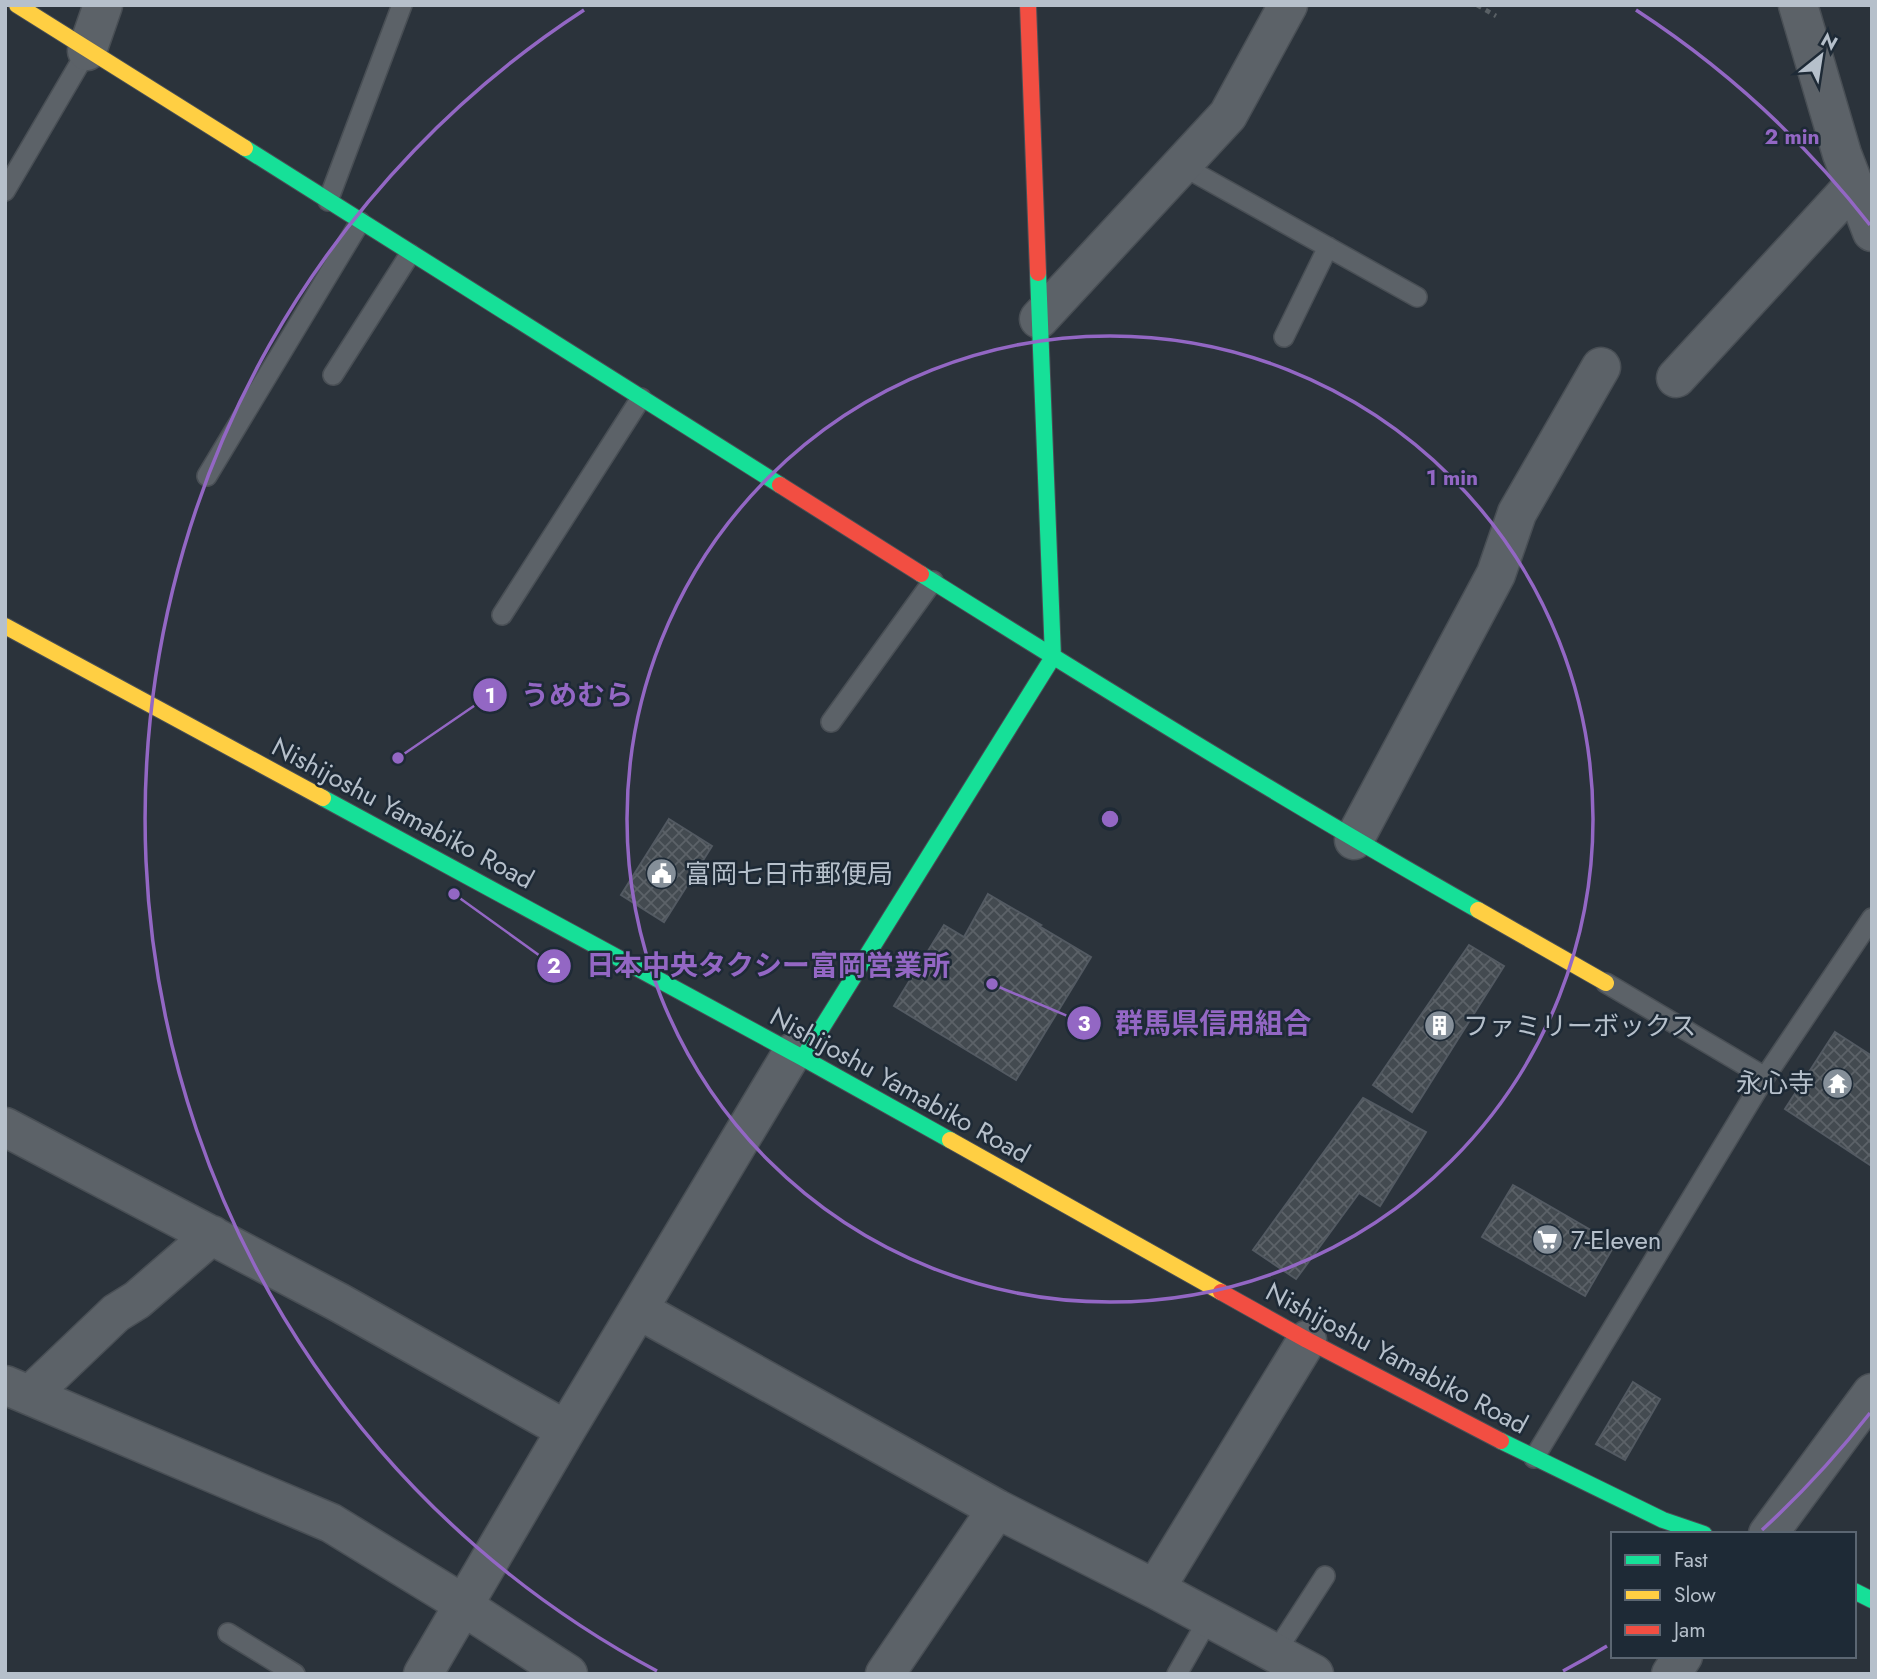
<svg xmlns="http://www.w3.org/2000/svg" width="1877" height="1679" viewBox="0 0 1877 1679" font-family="Jost,'Noto Sans JP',sans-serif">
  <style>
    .building { fill: url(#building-cross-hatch); stroke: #535a62; stroke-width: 2 }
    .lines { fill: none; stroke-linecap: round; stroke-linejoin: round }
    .lane-casing { stroke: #494f55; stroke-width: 22 }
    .street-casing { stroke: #494f55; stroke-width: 41 }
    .fast-casing { stroke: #494f55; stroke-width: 18 }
    .slow-casing { stroke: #494f55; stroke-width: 18 }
    .jam-casing { stroke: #494f55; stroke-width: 18 }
    .path { stroke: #596065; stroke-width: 4.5; stroke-dasharray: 5 5; stroke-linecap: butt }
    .lane { stroke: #5c6268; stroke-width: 19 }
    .street { stroke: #5c6268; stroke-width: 38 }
    .fast { stroke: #16e098; stroke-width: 16 }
    .slow { stroke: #ffcf43; stroke-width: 16 }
    .jam { stroke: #f24e42; stroke-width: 16 }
    .ring { fill: none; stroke: #9367c4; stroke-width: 3.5 }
    .labels { text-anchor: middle; stroke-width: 5; stroke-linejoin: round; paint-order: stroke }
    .street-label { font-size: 26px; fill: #b6c0cb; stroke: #1e2a36 }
    .poi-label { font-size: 26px; fill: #b6c0cb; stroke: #1e2a36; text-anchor: start }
    .centre { fill: #9367c4; stroke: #1e2a36; stroke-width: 3.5 }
    .ring-label { font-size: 21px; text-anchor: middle; font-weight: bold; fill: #9367c4; stroke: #1e2a36; stroke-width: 5; stroke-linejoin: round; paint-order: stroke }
    .leader { fill: none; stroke: #9367c4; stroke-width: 2.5 }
    .callout-dot { fill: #9367c4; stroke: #1e2a36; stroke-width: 2.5 }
    .mark-label { font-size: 21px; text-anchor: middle; font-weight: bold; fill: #fff }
    .callout-label { font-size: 28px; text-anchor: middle; font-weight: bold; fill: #9367c4; stroke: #1e2a36; stroke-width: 5; stroke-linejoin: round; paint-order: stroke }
  </style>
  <defs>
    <pattern id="building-cross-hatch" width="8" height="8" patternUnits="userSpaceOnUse" patternTransform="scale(1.75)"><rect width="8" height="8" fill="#434a50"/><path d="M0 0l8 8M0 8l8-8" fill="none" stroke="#5c6268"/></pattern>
  </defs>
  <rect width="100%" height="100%" fill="#2b333b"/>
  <path class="building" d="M 669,819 L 712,846 L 664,922 L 621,895 Z
    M 988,894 L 1041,925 L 1039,926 L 1091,957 L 1016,1080 L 894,1006 L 944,925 L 964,937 Z
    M 1469,945 L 1504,966 L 1412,1112 L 1373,1085 Z
    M 1835,1032 L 1872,1056 L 1872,1163 L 1870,1165 L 1785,1109 Z
    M 1363,1098 L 1426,1132 L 1380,1206 L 1359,1193 L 1296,1279 L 1253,1250 Z
    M 1513,1185 L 1615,1244 L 1585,1296 L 1482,1237 Z
    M 1633,1382 L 1660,1399 L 1625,1460 L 1596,1444 Z"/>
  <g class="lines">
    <defs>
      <path id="lane" d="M 1181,165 L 1417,297
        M 5,191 L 87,51
        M 328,201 L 402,5
        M 1284,337 L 1328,247
        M 333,375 L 410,254
        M 207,476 L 360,222
        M 502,615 L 641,398
        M 831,722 L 933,581
        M 1606,983 L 1765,1077
        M 1534,1458 L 1765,1077 L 1872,918
        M 228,1633 L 295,1674
        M 1275,1653 L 1325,1576
        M 1177,1674 L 1209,1618"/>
      <path id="street" d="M 1798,5 L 1842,154 L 1872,232
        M 87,51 L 103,5
        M 1039,319 L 1228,115 L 1288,5
        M 1676,378 L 1854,185
        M 1354,840 L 1496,574 L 1517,513 L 1601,367
        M 5,1127 L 338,1302 L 566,1430
        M 639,1310 L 997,1509 L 1155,1589 L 1314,1674
        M 5,1385 L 331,1523 L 465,1605 L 480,1617 L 568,1674
        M 30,1395 L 116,1313 L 137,1300 L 212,1235
        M 1768,1534 L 1872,1393
        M 1155,1589 L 1307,1340
        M 423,1674 L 566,1430 L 792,1053
        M 885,1674 L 997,1509
        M 1671,1674 L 1683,1656"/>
      <path id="fast" d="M 245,148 L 780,485
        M 921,574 C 1104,689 1289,803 1478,910
        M 323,798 L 803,1058 L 950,1140
        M 803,1058 L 1053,657 L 1038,273
        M 1501,1441 L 1663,1520 L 1704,1534
        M 1854,1591 L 1872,1600"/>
      <path id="slow" d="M 17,5 L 245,148
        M 5,626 L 323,798
        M 1478,910 L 1606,983
        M 950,1140 L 1221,1292"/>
      <path id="jam" d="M 1028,5 L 1038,273
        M 780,485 L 921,574
        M 1221,1292 L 1307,1340 L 1501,1441"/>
    </defs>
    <use href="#lane" class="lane-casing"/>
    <use href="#street" class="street-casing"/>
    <use href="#fast" class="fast-casing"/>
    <use href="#slow" class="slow-casing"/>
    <use href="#jam" class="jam-casing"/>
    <path class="path" d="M 1477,5 L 1496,16"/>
    <use href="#lane" class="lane"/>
    <use href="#street" class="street"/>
    <use href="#fast" class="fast"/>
    <use href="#slow" class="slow"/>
    <use href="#jam" class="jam"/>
  </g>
  <g class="ring">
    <circle cx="1110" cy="819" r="483"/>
    <path d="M1870 1413A965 965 0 0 1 1762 1530M1607 1646A965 965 0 0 1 1563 1671M657 1671A965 965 0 0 1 584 10M1636 10A965 965 0 0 1 1870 225"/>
  </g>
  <defs>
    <symbol id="civic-disc" viewBox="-11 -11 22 22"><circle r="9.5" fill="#858f99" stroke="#1e2a36"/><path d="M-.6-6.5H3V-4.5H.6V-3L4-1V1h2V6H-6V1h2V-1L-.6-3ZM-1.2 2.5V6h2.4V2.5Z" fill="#fff"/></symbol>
    <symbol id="building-disc" viewBox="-11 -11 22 22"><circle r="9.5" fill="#858f99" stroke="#1e2a36"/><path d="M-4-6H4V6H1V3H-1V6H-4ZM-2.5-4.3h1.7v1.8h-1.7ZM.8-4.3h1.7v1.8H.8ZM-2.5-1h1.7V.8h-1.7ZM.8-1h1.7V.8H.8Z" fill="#fff"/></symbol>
    <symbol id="temple-disc" viewBox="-11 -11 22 22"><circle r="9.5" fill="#858f99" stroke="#1e2a36"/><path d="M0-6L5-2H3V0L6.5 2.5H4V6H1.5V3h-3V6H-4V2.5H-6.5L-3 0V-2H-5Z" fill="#fff"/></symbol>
    <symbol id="supermarket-disc" viewBox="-11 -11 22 22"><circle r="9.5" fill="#858f99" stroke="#1e2a36"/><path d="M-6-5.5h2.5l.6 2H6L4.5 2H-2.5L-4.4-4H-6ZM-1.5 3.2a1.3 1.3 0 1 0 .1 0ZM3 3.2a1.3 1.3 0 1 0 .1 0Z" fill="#fff"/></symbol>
  </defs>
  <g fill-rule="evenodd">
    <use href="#civic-disc" x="644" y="856" width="35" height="35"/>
    <use href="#building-disc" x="1422" y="1008" width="35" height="35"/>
    <use href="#temple-disc" x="1820" y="1066" width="35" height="35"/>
    <use href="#supermarket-disc" x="1530" y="1222" width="35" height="35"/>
  </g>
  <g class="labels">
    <g class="street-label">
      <text transform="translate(403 813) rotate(28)" y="9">Nishijoshu Yamabiko Road</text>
      <text transform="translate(900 1085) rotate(29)" y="9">Nishijoshu Yamabiko Road</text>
      <text transform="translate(1397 1358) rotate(28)" y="9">Nishijoshu Yamabiko Road</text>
    </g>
    <g class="poi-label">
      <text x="685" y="883">富岡七日市郵便局</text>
      <text x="1463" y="1035">ファミリーボックス</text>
      <text x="1814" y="1092" text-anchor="end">永心寺</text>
      <text x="1571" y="1249">7-Eleven</text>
    </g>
  </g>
  <circle cx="1110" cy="819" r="10" class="centre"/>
  <g class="ring-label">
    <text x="1792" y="144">2 min</text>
    <text x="1452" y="485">1 min</text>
  </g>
  <path class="leader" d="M398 758L490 695M454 894L554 966M992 984L1084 1023"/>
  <g class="callout-dot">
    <circle cx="398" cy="758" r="7"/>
    <circle cx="454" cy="894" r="7"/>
    <circle cx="992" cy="984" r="7"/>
    <circle cx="490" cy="695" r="18"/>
    <circle cx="554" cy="966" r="18"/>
    <circle cx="1084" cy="1023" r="18"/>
  </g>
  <g class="mark-label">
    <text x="490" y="703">1</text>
    <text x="554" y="973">2</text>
    <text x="1084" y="1031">3</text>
  </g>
  <g class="callout-label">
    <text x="577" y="705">うめむら</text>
    <text x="768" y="975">日本中央タクシー富岡営業所</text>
    <text x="1213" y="1033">群馬県信用組合</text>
  </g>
  <rect width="1877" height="1679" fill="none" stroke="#b6c0cb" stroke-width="14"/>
  <rect x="1611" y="1532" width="245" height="126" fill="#1e2a36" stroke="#5b6672" stroke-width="2"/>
  <rect x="1625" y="1555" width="35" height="10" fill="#16e098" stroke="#5b6672" stroke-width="2"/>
  <text x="1674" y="1567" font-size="21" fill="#b6c0cb">Fast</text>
  <rect x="1625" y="1590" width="35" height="10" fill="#ffcf43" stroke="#5b6672" stroke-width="2"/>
  <text x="1674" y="1602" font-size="21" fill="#b6c0cb">Slow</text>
  <rect x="1625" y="1625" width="35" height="10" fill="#f24e42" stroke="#5b6672" stroke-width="2"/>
  <text x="1674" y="1637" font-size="21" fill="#b6c0cb">Jam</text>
  <g transform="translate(1821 56) rotate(30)" stroke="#1e2a36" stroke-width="5" paint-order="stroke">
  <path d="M0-5L12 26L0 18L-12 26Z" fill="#b6c0cb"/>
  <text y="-10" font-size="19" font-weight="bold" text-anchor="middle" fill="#b6c0cb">N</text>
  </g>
</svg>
